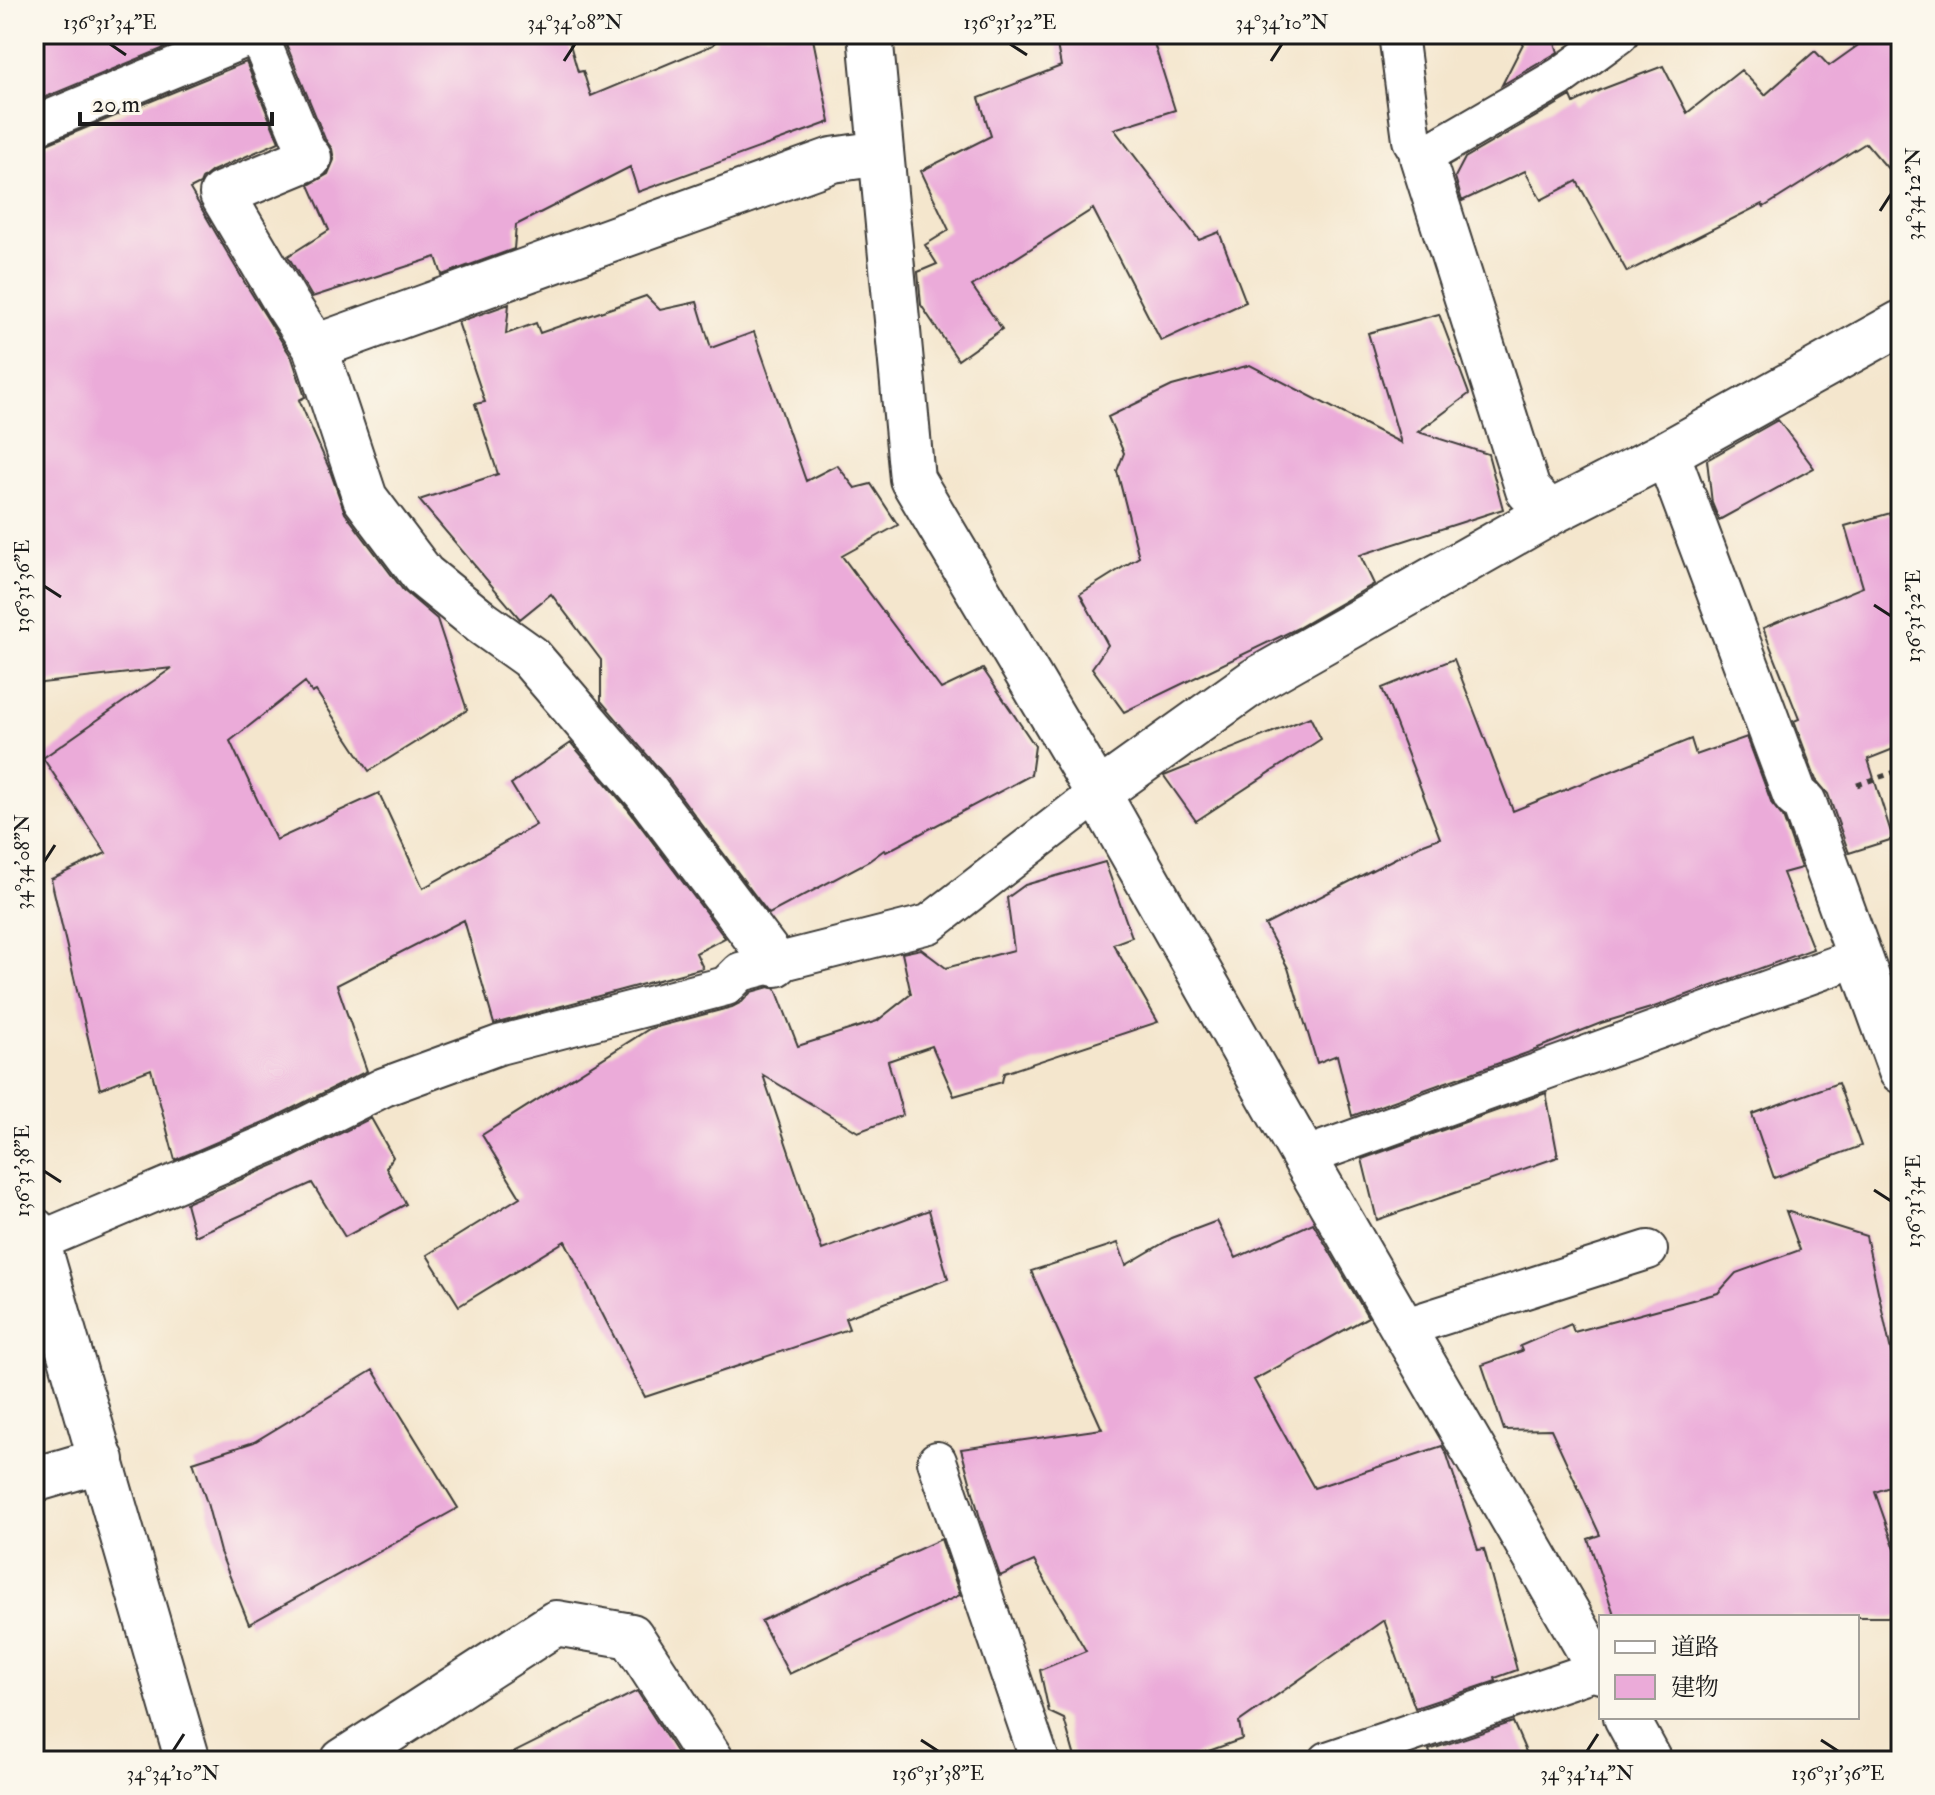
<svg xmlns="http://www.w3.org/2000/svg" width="1935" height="1795" viewBox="0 0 1935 1795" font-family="'IM FELL Double Pica','Noto Serif JP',serif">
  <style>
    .building { fill: #ebabd9 }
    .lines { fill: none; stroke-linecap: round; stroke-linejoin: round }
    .lane-casing { stroke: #3c3a37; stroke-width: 42 }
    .street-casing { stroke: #3c3a37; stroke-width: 48 }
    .secondary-casing { stroke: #3c3a37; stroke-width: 48 }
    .path { stroke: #3c3a37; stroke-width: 5; stroke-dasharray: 6 6; stroke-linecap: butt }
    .lane { stroke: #fff; stroke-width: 38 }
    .street { stroke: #fff; stroke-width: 44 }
    .secondary { stroke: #fff; stroke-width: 44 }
    .ticks { fill: none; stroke: #1c1c1c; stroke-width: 3 }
    .neatline { fill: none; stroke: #1c1c1c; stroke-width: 3 }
    .ticks-label { font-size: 20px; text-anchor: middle; fill: #1c1c1c }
  </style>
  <rect width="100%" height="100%" fill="#fbf7ec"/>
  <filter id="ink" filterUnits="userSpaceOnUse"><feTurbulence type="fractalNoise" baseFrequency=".0125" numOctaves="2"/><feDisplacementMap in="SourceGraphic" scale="16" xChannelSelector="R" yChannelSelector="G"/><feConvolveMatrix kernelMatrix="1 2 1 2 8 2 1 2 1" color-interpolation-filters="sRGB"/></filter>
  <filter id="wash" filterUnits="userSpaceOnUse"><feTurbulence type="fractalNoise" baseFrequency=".006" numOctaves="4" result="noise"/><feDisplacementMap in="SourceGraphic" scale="32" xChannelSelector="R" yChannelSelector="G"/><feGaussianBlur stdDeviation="1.8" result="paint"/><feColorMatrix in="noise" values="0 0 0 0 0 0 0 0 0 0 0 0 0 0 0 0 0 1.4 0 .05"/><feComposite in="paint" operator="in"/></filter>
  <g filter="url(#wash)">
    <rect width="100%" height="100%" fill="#f4e6cd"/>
    <g id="blocks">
      <path class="building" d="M 34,34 L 198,34 L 34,102 Z
        M 282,34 L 567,34 L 578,72 L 583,71 L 591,96 L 713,45 L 720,34 L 812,34 L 830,122 L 638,192 L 630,167 L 516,225 L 514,249 L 442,275 L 436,257 L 312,297 L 288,256 L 329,230 L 309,185 L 328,174 L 334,160 L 332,149 L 325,139 Z
        M 1055,34 L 1151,34 L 1175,110 L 1114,129 L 1199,240 L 1219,232 L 1246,302 L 1161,341 L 1093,209 L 972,286 L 1002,329 L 958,360 L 921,305 L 918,272 L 937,264 L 925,245 L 949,230 L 921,171 L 991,136 L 979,98 L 1061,66 Z
        M 1528,34 L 1552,34 L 1558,52 L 1502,85 Z
        M 1874,34 L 1901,34 L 1901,184 L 1866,143 L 1764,207 L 1762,204 L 1627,272 L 1577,181 L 1541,200 L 1525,171 L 1462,201 L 1455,177 L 1465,158 L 1571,96 L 1574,103 L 1600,90 L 1663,66 L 1687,113 L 1741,70 L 1765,95 L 1815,51 L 1829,66 Z
        M 246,62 L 279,142 L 212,171 L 202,179 L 200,184 L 190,189 L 245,283 L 292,358 L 305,397 L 299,400 L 329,468 L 345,513 L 403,590 L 437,619 L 467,710 L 369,771 L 316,691 L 312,693 L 305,682 L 230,741 L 276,840 L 379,793 L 423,888 L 536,825 L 511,784 L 571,743 L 627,808 L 725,938 L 696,953 L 703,968 L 494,1024 L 464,920 L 337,985 L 367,1071 L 273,1118 L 175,1160 L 151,1069 L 100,1089 L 51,879 L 106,853 L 43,758 L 172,668 L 34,684 L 34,148 L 42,146 Z
        M 646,296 L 660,310 L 697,302 L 711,348 L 754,332 L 806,481 L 837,465 L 855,488 L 871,484 L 898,525 L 842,556 L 941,689 L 983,669 L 1035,746 L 1031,775 L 886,852 L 884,850 L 869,861 L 769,914 L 666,777 L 601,701 L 601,660 L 551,594 L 520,619 L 419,500 L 498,474 L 475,404 L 485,402 L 458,322 L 509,304 L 506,334 L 536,323 L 540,333 Z
        M 1439,314 L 1469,394 L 1418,432 L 1488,454 L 1503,509 L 1360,555 L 1374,584 L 1298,628 L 1124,712 L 1092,668 L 1108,645 L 1080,594 L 1139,557 L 1117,471 L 1124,453 L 1108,417 L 1172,386 L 1250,365 L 1401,443 L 1368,333 Z
        M 1778,420 L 1814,468 L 1719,520 L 1712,503 L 1707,460 Z
        M 1901,510 L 1901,746 L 1868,759 L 1893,839 L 1849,853 L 1828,794 L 1816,780 L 1794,721 L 1799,719 L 1763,628 L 1863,587 L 1845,526 Z
        M 1454,659 L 1513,811 L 1691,739 L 1696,755 L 1747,737 L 1772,804 L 1783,817 L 1801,868 L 1783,873 L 1813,949 L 1654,1007 L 1601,1023 L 1538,1048 L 1538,1049 L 1352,1116 L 1337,1055 L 1317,1063 L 1288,968 L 1265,925 L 1421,845 L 1440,838 L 1382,688 Z
        M 1310,717 L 1321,739 L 1196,821 L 1164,776 Z
        M 1105,862 L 1132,937 L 1113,944 L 1158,1022 L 1004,1073 L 1002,1082 L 954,1096 L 932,1046 L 888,1061 L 903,1115 L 858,1132 L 763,1075 L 822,1250 L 929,1210 L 948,1279 L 845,1318 L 849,1329 L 645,1397 L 565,1241 L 459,1306 L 427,1255 L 520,1197 L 482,1135 L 649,1029 L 732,1007 L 742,1002 L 751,992 L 769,987 L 776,989 L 798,1046 L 877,1021 L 911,994 L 902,953 L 921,949 L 946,968 L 1014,950 L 1007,898 L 1025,885 Z
        M 1838,1083 L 1861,1146 L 1774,1178 L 1752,1114 Z
        M 1546,1093 L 1558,1157 L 1377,1220 L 1362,1159 Z
        M 371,1118 L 393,1157 L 386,1168 L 406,1204 L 345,1237 L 312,1183 L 195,1236 L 186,1203 L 291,1158 Z
        M 1786,1211 L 1866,1236 L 1901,1397 L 1901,1483 L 1875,1492 L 1901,1566 L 1901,1617 L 1615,1617 L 1588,1539 L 1600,1535 L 1551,1429 L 1504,1430 L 1482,1365 L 1522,1351 L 1520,1346 L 1571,1324 L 1574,1332 L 1718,1293 L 1736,1273 L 1800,1250 Z
        M 1217,1221 L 1236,1258 L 1313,1223 L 1368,1317 L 1254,1380 L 1314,1488 L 1442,1446 L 1447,1455 L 1478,1550 L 1484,1549 L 1517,1670 L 1495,1678 L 1496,1681 L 1415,1708 L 1384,1620 L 1239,1722 L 1242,1739 L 1181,1761 L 1076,1761 L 1064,1719 L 1049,1712 L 1040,1670 L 1086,1651 L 1034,1561 L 1000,1576 L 980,1518 L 961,1449 L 1102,1429 L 1031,1271 L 1118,1243 L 1126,1265 L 1172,1238 Z
        M 373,1370 L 458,1508 L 249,1624 L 220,1552 L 207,1503 L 193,1462 L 254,1442 Z
        M 941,1539 L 960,1595 L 789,1674 L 761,1621 Z
        M 637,1691 L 682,1761 L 497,1761 Z
        M 1513,1722 L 1530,1761 L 1433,1761 L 1429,1750 Z"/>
    </g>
  </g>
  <g filter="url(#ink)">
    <use href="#blocks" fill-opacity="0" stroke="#3c3a37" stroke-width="2"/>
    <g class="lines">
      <defs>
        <path id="lane" d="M 258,34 L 309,158
          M 1398,34 L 1412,140 L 1422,157 L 1560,77 L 1619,34
          M 34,126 L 255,34
          M 1304,1157 L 1859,957
          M 37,1242 L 282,1138 L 384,1087 L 499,1045 L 726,986 L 740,972 L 929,924 L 1098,793
          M 1403,1328 L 1648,1250
          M 937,1461 L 1040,1761
          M 1328,1761 L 1600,1669"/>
        <path id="street" d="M 870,34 L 912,479 L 1098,793 L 1304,1157 L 1601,1671
          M 1422,157 L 1528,490 L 1550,513
          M 309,158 L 222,194 L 287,304 L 315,347 L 365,498 L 423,575 L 481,622 L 530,657 L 646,792 L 776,964
          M 315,347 L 832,160 L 881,153
          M 1667,453 L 1795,795 L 1804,803 L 1901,1071
          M 1098,793 L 1256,680 L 1550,513 L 1667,453 L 1901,323
          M 34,1480 L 102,1460
          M 1626,1717 L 1650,1761
          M 343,1761 L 556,1623 L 631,1636 L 712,1761"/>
        <path id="secondary" d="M 34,1230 L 188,1761"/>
      </defs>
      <use href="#lane" class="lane-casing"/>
      <use href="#street" class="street-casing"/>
      <use href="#secondary" class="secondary-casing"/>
      <path class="path" d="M 1857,785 L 1901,770"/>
      <use href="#lane" class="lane"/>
      <use href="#street" class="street"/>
      <use href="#secondary" class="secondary"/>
    </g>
  </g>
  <path class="ticks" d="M 110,44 L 126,55M 1010,44 L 1027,55M 564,61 L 575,44M 1271,61 L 1282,44M 1880,211 L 1891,194M 44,586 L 61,597M 1874,605 L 1891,616M 44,862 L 55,845M 44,1171 L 61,1182M 1874,1190 L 1891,1201M 921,1740 L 938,1751M 1821,1740 L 1838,1751M 173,1751 L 184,1734M 1587,1751 L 1598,1734"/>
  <rect width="1935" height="1795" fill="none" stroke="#fbf7ec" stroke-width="88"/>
  <rect x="1599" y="1615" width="260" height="104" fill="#fbf7ec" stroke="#a29f99" stroke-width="2"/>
  <rect x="1615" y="1641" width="40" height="12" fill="#ffffff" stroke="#a29f99" stroke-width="2"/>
  <text x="1671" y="1655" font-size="24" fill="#1c1c1c">道路</text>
  <rect x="1615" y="1675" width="40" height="24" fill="#ebabd9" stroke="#a29f99" stroke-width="2"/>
  <text x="1671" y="1695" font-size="24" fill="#1c1c1c">建物</text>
  <path d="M80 112v12h192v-12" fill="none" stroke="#1c1c1c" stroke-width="4"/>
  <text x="92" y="112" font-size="24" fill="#1c1c1c" stroke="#fbf7ec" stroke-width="6" paint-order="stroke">20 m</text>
  <rect x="44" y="44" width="1847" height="1707" class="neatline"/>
  <g class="ticks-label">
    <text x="110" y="29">136°31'34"E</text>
    <text x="575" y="29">34°34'08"N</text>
    <text x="1010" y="29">136°31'32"E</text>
    <text x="1282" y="29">34°34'10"N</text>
    <text transform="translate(1913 194) rotate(-90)" y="7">34°34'12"N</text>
    <text transform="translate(22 586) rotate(-90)" y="7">136°31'36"E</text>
    <text transform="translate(1913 616) rotate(-90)" y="7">136°31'32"E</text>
    <text transform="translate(22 862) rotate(-90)" y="7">34°34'08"N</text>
    <text transform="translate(22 1171) rotate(-90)" y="7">136°31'38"E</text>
    <text transform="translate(1913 1201) rotate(-90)" y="7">136°31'34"E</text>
    <text x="173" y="1780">34°34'10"N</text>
    <text x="938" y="1780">136°31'38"E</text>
    <text x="1587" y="1780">34°34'14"N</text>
    <text x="1838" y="1780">136°31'36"E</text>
  </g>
</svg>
